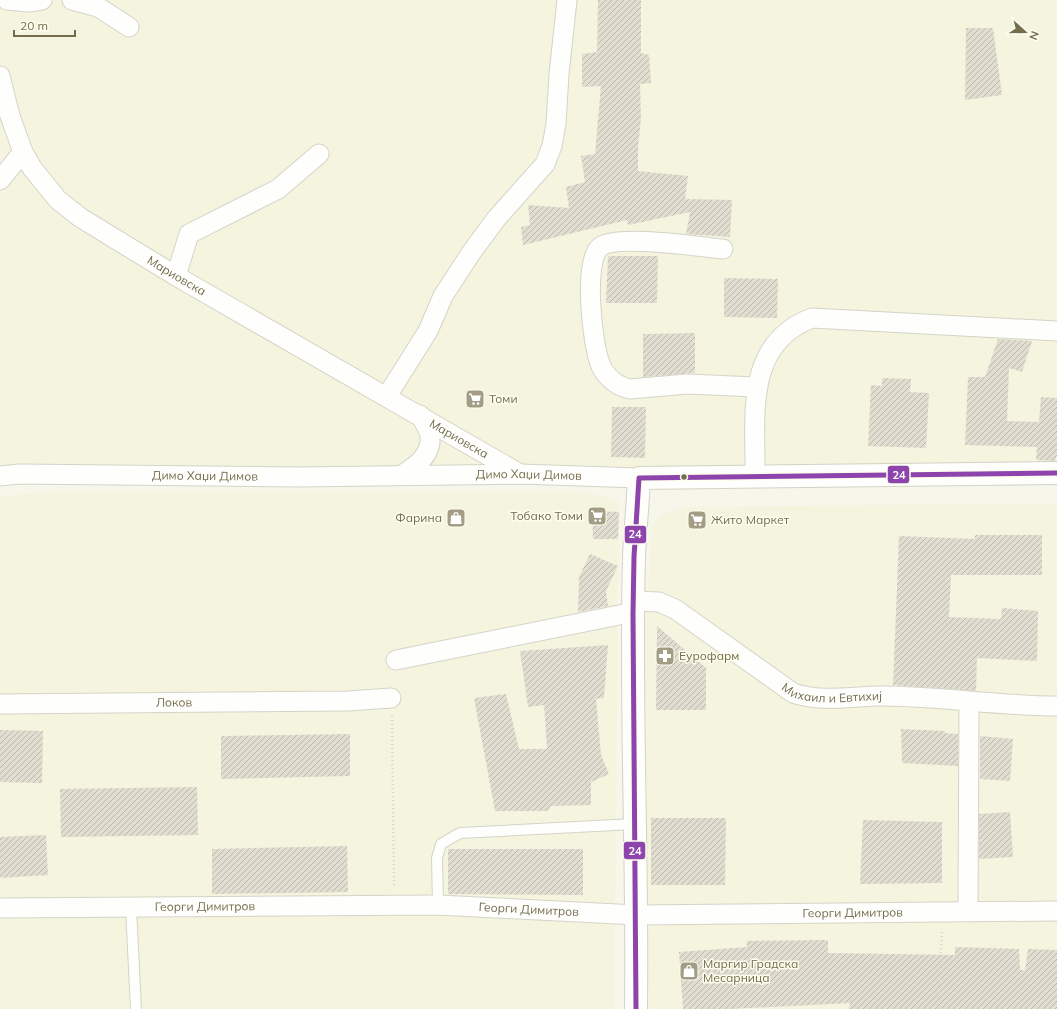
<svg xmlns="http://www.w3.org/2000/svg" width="1057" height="1009" viewBox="0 0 1057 1009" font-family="Mulish,sans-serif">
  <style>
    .residential { fill: #f4f4df }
    .building { fill: url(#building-hatch) }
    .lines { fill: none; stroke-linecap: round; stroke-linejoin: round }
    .lane-casing { stroke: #d4d4c8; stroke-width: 12 }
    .street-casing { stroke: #d4d4c8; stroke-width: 21 }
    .secondary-casing { stroke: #d3d2c5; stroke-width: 24 }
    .path { stroke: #d8d5cb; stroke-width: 2.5; stroke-dasharray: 1 3; stroke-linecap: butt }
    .lane { stroke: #fefefc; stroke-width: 10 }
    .street { stroke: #fefefc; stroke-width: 19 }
    .secondary { stroke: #fefefc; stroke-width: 22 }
    .bus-1-casing { stroke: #fdfeee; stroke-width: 8 }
    .bus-1 { stroke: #8e44ad; stroke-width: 5 }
    .bus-dot { fill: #746d4d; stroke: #fdfeee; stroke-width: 1.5 }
    .labels { text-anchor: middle; stroke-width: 3; stroke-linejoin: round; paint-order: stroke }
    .street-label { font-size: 12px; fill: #746d4d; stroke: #fdfeee }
    .poi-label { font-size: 12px; fill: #746d4d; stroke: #fdfeee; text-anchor: start }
    .line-badge { stroke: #fdfeee; stroke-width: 1.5 }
    .badge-label { font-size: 11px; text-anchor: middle; font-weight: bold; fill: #fff }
  </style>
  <defs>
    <pattern id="building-hatch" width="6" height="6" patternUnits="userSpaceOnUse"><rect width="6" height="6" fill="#e1ded1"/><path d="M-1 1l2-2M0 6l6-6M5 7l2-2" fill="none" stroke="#bbb8ac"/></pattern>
  </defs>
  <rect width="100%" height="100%" fill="#f6f6eb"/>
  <path class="residential" d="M 0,0 L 1057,0 L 1057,473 L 0,476 Z
    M 66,491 L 584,492 L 619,500 L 614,1009 L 0,1009 L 0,496 Z
    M 1057,503 L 1057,1009 L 649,1009 L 645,637 L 652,527 L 660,515 L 686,507 Z"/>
  <path class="building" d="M 598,0 L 641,0 L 641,53 L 649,55 L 651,83 L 640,84 L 641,117 L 638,148 L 638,171 L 688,176 L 685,199 L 732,200 L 730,237 L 686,234 L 690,212 L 628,225 L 627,220 L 523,245 L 521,227 L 530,225 L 528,205 L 569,208 L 566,187 L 585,182 L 581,156 L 595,154 L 601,86 L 582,87 L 582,54 L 597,52 Z
    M 966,28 L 993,28 L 1002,95 L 965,100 Z
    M 608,256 L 658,256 L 657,303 L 606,303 Z
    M 724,278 L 778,279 L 777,318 L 724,317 Z
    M 695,333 L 695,373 L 643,377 L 643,334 Z
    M 998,339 L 1032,341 L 1022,372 L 1009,368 L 1007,421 L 1039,422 L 1041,397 L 1057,398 L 1057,455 L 1055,461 L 1036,460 L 1037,447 L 965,445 L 968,377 L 985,377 Z
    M 882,378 L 911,379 L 910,392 L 929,393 L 926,448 L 868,446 L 871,385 L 882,386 Z
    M 612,407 L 646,407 L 645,458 L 611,457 Z
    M 592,511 L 619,512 L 618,539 L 593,539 Z
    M 975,535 L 1042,535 L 1042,575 L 951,575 L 949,617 L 1001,619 L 1002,608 L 1038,611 L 1037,661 L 977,658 L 976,691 L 893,685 L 899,536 L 975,539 Z
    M 590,554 L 618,566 L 606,591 L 608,606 L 578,612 L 579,577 Z
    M 657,626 L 706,668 L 706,710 L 656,710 Z
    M 608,645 L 604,698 L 596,699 L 601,755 L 609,774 L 591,782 L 591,805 L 551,806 L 548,811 L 495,811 L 474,698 L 506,694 L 519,749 L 547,749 L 544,705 L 528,707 L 520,651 Z
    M 901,729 L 945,731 L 945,733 L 958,734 L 958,766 L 902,763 Z
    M 0,730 L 43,731 L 42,783 L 0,782 Z
    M 350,734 L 350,776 L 221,779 L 221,736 Z
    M 980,736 L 1013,739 L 1010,781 L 980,779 Z
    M 197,787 L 198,835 L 61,837 L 60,789 Z
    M 1010,812 L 1013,857 L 979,859 L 979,814 Z
    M 651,818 L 726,818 L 725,885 L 651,885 Z
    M 863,820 L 942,822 L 942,883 L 860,884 Z
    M 46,835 L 48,875 L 0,878 L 0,837 Z
    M 347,846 L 348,892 L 212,894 L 212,849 Z
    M 448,849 L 583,849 L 583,895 L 448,894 Z
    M 828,940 L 828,953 L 955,955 L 955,947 L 1019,949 L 1020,970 L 1025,970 L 1028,949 L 1057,950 L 1057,1009 L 849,1009 L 850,1003 L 731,1009 L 683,1009 L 679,952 L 747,947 L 747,941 Z"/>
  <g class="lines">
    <defs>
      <path id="lane" d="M 438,905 L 437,858 L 441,844 L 460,833 L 634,824
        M 131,908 L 136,1009"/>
      <g id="street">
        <path d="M 7,0 L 29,2 L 42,0"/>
        <path d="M 72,0 L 98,7 L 129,27"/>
        <path id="s1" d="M 0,76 L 10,116 L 23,152 L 32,168 L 58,200 L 81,218 L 176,276 L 520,474"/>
        <path d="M 0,180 L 23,152"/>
        <path d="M 723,249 C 700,247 617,234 600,247 C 583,261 592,346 601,366 C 606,377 618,387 630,389 L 687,384 L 756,387"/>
        <path d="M 176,276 L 189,234 L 278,189 L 319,154"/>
        <path d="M 387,396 L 428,331 L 443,296 L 471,253 L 496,219 L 545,164 L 552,146 L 556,124 L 559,74 L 567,0"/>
        <path d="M 402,475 C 416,466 432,455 430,436 C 429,429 423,421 420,415"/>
        <path id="s2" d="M 0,476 L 19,474 L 299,477 L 520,474 L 639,478"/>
        <path d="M 755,477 C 756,418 743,344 812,318 L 1057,331"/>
        <path id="s3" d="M 634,601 L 659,602 L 675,609 L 793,693 C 822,703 851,696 881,696 C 940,696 998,706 1057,706"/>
        <path d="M 396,660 L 634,612"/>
        <path id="s4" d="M 0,704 L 348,701 L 391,698"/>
        <path id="s5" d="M 0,908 L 438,905 L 637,915 L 1057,911"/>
        <path d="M 968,911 L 969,702"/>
      </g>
      <path id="secondary" d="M 636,1009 C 638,858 630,708 634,557 C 635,531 638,504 639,478 L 1057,473"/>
    </defs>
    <use href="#lane" class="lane-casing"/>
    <use href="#street" class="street-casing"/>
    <use href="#secondary" class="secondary-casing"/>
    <path class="path" d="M 392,716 L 394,885
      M 938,1009 L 942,932"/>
    <use href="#lane" class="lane"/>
    <use href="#street" class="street"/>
    <use href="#secondary" class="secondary"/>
    <defs>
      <path id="bus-1" d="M 636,1009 L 633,614 L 634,557 L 639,478 L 1057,473"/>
    </defs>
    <use href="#bus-1" class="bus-1-casing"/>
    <use href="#bus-1" class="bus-1"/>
  </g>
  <defs>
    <symbol id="supermarket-square" viewBox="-11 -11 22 22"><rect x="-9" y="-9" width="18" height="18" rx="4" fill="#a29d84" stroke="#fdfeee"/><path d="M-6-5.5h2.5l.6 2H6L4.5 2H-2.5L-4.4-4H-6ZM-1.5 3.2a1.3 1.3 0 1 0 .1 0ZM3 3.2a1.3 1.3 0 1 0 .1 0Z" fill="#fff"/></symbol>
    <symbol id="shop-square" viewBox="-11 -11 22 22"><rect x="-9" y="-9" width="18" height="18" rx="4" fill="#a29d84" stroke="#fdfeee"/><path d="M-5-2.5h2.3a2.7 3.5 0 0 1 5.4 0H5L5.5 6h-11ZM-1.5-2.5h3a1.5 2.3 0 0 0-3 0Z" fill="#fff"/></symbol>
    <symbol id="pharmacy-square" viewBox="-11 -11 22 22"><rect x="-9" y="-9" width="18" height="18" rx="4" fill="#a29d84" stroke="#fdfeee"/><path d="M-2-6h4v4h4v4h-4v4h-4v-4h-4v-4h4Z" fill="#fff"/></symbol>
  </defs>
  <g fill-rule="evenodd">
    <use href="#supermarket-square" x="464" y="388" width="22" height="22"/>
    <use href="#supermarket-square" x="586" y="505" width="22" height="22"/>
    <use href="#shop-square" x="445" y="507" width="22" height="22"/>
    <use href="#supermarket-square" x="686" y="509" width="22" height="22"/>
    <use href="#pharmacy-square" x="654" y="645" width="22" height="22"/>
    <use href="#shop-square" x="678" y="960" width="22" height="22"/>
  </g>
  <circle class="bus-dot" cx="684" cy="477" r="3.5"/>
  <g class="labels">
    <g class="street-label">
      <text dy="4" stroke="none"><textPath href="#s1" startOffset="280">Мариовска</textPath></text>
      <text dy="4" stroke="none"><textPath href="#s1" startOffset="606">Мариовска</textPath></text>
      <text dy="4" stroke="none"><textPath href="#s2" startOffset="529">Димо Хаџи Димов</textPath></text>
      <text dy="4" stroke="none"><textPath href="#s2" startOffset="205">Димо Хаџи Димов</textPath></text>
      <text dy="4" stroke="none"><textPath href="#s3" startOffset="226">Михаил и Евтихиј</textPath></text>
      <text dy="4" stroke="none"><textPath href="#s4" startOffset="174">Локов</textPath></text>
      <text dy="4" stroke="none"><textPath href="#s5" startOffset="205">Георги Димитров</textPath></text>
      <text dy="4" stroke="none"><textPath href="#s5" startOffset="529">Георги Димитров</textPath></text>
      <text dy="4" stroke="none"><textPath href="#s5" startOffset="853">Георги Димитров</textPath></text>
    </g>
    <g class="poi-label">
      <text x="489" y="403">Томи</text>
      <text x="583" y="520" text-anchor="end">Тобако Томи</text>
      <text x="442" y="522" text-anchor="end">Фарина</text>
      <text x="711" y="524">Жито Маркет</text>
      <text x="679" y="660">Еурофарм</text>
      <text x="703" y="968">Маргир Градска<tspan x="703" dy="14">Месарница</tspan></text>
    </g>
  </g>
  <g class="line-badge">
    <rect x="887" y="465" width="23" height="19" rx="4" fill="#8e44ad"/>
    <rect x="624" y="525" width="23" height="19" rx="4" fill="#8e44ad"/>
    <rect x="623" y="841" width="23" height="19" rx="4" fill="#8e44ad"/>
  </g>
  <g class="badge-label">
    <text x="899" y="479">24</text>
    <text x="635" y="538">24</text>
    <text x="635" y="855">24</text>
  </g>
  <g transform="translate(1025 32) rotate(111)" stroke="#fdfeee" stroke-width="3" paint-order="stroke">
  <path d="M0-3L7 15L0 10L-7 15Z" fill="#746d4d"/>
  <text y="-6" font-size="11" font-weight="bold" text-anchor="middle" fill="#746d4d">N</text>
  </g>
  <path d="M14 30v6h61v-6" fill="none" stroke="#746d4d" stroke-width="2"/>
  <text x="20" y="30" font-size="12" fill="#746d4d" stroke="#fdfeee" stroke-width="3" paint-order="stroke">20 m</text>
</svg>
